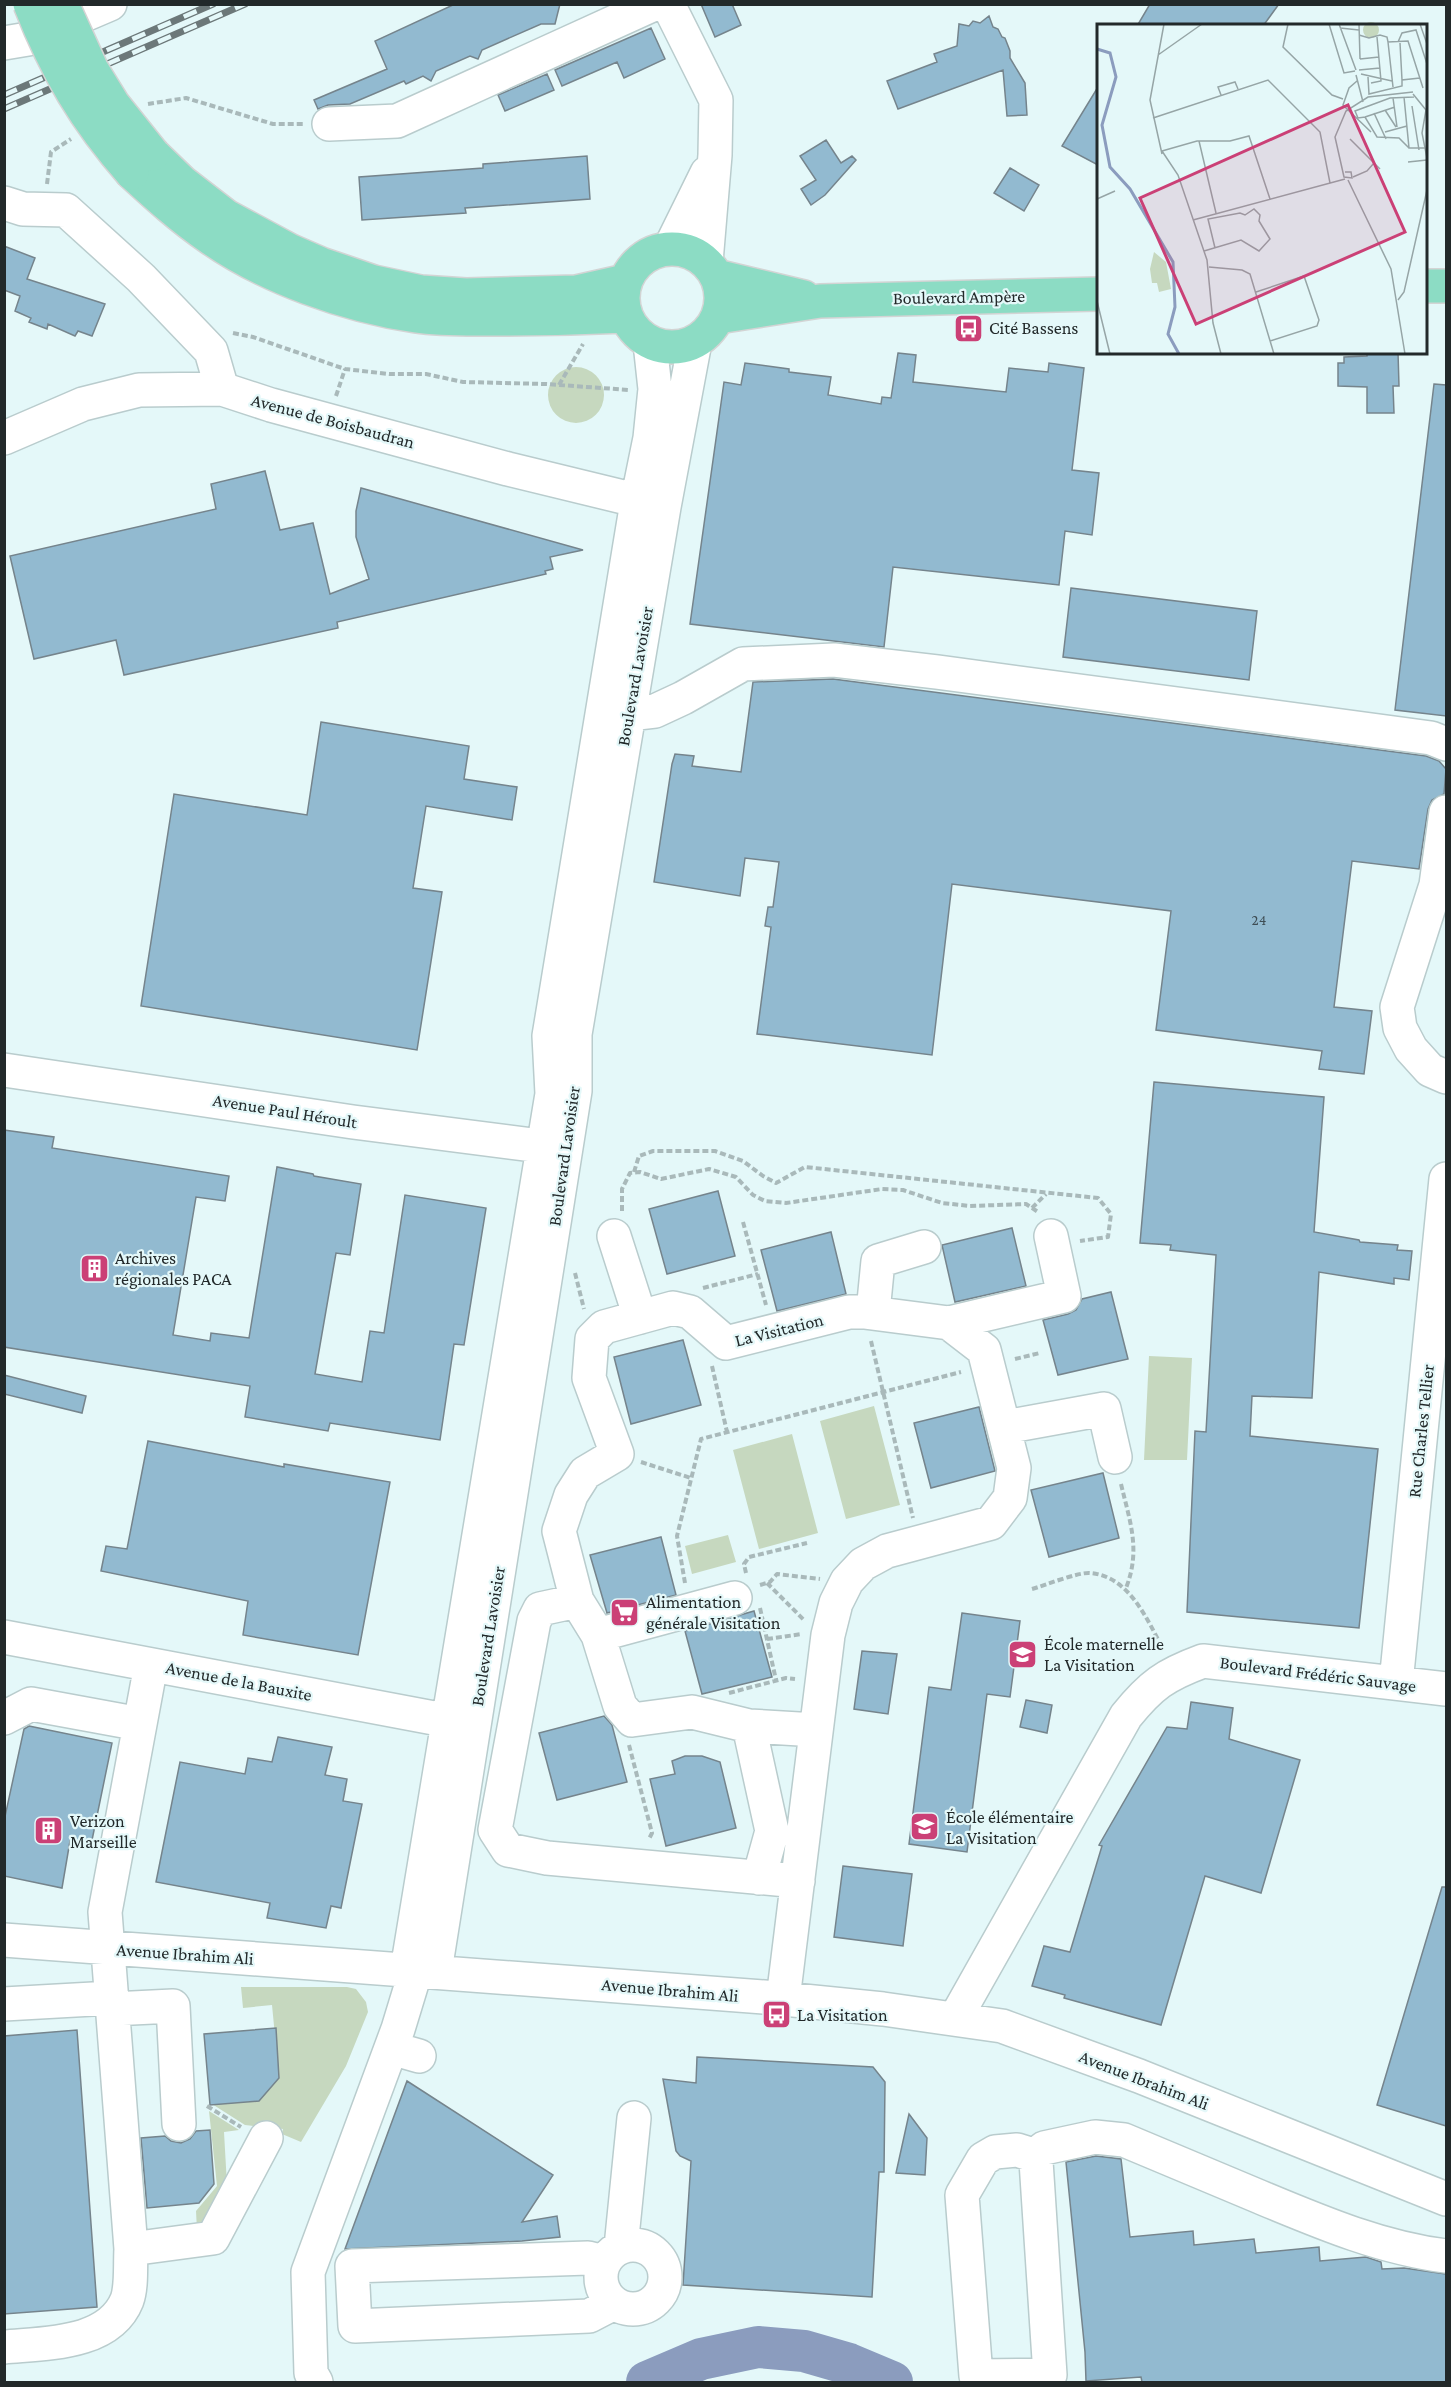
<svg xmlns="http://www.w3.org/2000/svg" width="1451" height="2387" viewBox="0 0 1451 2387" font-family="'Crimson Pro',serif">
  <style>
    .green { fill: #c6d8bf }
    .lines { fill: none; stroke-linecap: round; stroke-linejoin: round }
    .river { stroke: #8b9cbe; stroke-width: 42 }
    .building { fill: #92bad0; stroke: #75848c; stroke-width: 1.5 }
    .minor-casing { stroke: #b9cccd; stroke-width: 36 }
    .major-casing { stroke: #d3d4d4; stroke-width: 36 }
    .path { stroke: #a9b9ba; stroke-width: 4; stroke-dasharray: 6 3; stroke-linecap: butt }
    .minor { stroke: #fff; stroke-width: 33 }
    .major { stroke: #8cdcc4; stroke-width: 33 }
    .rail-casing { stroke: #6c7879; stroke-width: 7 }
    .rail { stroke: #e4f8f9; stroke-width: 4.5; stroke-dasharray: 14; stroke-linecap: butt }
    .major-bridge-casing { stroke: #d3d4d4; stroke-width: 36; stroke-linecap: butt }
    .major-bridge { stroke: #8cdcc4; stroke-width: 33 }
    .labels { text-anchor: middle; stroke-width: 4.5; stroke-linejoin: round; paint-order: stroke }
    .number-label { font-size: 15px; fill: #3e4d54 }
    .street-label { font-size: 18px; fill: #22292a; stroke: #e4f8f9 }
    .poi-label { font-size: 18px; fill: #22292a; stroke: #e4f8f9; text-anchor: start }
    .inset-river { fill: none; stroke: #8b9cbe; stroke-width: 3 }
    .inset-road { fill: none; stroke: #96a5a6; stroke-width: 1.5 }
    .view { fill: #cb4076; fill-opacity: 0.15; stroke: #cb4076; stroke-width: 3 }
    .inset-edge { fill: none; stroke: #22292a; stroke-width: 3 }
  </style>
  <rect width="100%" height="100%" fill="#e4f8f9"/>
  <path class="green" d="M548 395a28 28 0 1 1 56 0a28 28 0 1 1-56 0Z
    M 1149,1356 L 1192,1358 L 1187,1460 L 1144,1460 Z
    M 874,1406 L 900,1505 L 846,1519 L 820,1421 Z
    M 792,1434 L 818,1533 L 759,1549 L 733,1450 Z
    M 728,1535 L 736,1562 L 692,1574 L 685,1546 Z
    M 241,1987 L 347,1987 L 356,1989 L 366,2002 L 368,2012 L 346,2066 L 301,2142 L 282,2134 L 283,2129 L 245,2125 L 212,2104 L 259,2101 L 279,2077 L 272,2005 L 243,2008 Z
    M 209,2111 L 239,2130 L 224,2132 L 227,2185 L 197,2230 L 196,2211 L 217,2186 Z"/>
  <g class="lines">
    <path class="river" d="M 647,2382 L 701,2359 L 758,2347 L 804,2351 L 849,2364 L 892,2382"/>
  </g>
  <path class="building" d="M 455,4 L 560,4 L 555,24 L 541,24 L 482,50 L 478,59 L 470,56 L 436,71 L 431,81 L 423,76 L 406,84 L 404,81 L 350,104 L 328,105 L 318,109 L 314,100 L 387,69 L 375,41 Z
    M 701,4 L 732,4 L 741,25 L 715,37 Z
    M 1150,4 L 1279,4 L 1263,26 L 1137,26 Z
    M 989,16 L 993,27 L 998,29 L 1002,37 L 1005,38 L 1010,51 L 1010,58 L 1025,83 L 1027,115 L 1007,116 L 1003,70 L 898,109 L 887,81 L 937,62 L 934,54 L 957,46 L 959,24 L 969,26 L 973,21 L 980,23 Z
    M 651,28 L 665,59 L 624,78 L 617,62 L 562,86 L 555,70 Z
    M 547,74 L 554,90 L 505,111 L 498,95 Z
    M 1098,87 L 1098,165 L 1062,146 Z
    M 826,140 L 841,163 L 852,156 L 856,160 L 825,195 L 811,205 L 801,189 L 816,180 L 800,156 Z
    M 587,156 L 590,199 L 465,208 L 466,213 L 362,220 L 359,177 L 483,168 L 483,164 Z
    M 1010,168 L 1039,185 L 1024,211 L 994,193 Z
    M 4,246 L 35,258 L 27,279 L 105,304 L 92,336 L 78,331 L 75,336 L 48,324 L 47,329 L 29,322 L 31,318 L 15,311 L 20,296 L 4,290 Z
    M 1367,352 L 1398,352 L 1399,386 L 1393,386 L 1394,413 L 1367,413 L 1367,387 L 1338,386 L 1338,363 L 1344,363 L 1344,357 L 1367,356 Z
    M 898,353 L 916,355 L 913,382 L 1006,392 L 1009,368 L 1048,372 L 1049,363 L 1084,368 L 1072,470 L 1099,473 L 1092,535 L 1065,531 L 1059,585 L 893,567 L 884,647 L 690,624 L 724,382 L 741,385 L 745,363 L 789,369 L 789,372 L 831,377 L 828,395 L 881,404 L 882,397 L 891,398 Z
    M 1434,384 L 1446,385 L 1446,716 L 1395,710 Z
    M 265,471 L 280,530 L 313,523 L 330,594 L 369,579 L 356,537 L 356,511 L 361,488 L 583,550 L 550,557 L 553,569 L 545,571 L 546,574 L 337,622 L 338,628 L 124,675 L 116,640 L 34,659 L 10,556 L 216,509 L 211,484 Z
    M 1071,588 L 1257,611 L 1249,680 L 1063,657 Z
    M 833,679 L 1426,756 L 1439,761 L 1446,769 L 1444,794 L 1432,800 L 1428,809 L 1419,869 L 1352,861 L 1334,1007 L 1372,1011 L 1364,1074 L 1319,1069 L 1322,1051 L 1156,1030 L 1171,911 L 952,884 L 932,1055 L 757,1034 L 771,927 L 765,926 L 768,907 L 773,907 L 779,862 L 745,858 L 740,896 L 654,882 L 672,764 L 675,754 L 694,756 L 692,766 L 741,772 L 753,682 Z
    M 321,722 L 469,746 L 464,779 L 517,787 L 512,820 L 426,806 L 413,888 L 442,892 L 417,1050 L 141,1006 L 174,794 L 307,815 Z
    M 1154,1082 L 1324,1097 L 1314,1232 L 1359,1240 L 1360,1242 L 1398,1245 L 1397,1250 L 1412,1251 L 1409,1280 L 1394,1278 L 1394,1284 L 1319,1272 L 1312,1398 L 1252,1396 L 1250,1436 L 1378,1449 L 1359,1628 L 1187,1612 L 1195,1431 L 1206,1432 L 1216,1255 L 1170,1250 L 1171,1245 L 1140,1243 Z
    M 4,1130 L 54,1137 L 52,1148 L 229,1176 L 225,1201 L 196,1197 L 173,1335 L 210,1341 L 211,1333 L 249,1338 L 277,1167 L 313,1174 L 314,1176 L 361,1184 L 350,1255 L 336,1253 L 315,1374 L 362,1382 L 370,1331 L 384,1333 L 405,1195 L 486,1208 L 464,1345 L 454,1344 L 440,1440 L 330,1423 L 328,1431 L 245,1417 L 250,1386 L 4,1347 Z
    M 718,1191 L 735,1256 L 667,1274 L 649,1209 Z
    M 1012,1228 L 1026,1286 L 955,1302 L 942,1245 Z
    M 831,1232 L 846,1294 L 777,1311 L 761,1250 Z
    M 1111,1292 L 1128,1359 L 1058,1375 L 1043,1320 L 1068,1314 L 1076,1310 L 1082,1299 Z
    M 683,1340 L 701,1405 L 631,1424 L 614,1357 Z
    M 4,1375 L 86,1396 L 82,1413 L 4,1394 Z
    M 979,1407 L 995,1471 L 931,1488 L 914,1423 Z
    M 148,1441 L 284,1467 L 284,1464 L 390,1482 L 358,1655 L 243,1635 L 248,1601 L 101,1571 L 106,1546 L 127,1549 Z
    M 1103,1473 L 1119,1538 L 1049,1557 L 1031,1490 Z
    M 661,1537 L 676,1595 L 607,1613 L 590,1555 Z
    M 754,1611 L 772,1677 L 702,1694 L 685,1631 Z
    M 962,1613 L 1020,1621 L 1010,1697 L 987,1694 L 967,1852 L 909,1844 L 929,1687 L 951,1690 Z
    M 862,1651 L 897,1654 L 888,1714 L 854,1709 Z
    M 1026,1700 L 1052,1705 L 1047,1733 L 1020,1727 Z
    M 1191,1702 L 1233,1708 L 1229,1739 L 1300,1760 L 1261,1893 L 1205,1876 L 1161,2025 L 1064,1998 L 1065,1995 L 1032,1986 L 1044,1946 L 1070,1952 L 1102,1846 L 1099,1845 L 1167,1727 L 1187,1729 Z
    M 604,1716 L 612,1725 L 627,1782 L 557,1800 L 539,1733 Z
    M 29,1726 L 112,1743 L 91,1845 L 70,1841 L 62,1888 L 4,1876 L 4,1821 L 24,1729 Z
    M 278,1737 L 332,1747 L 325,1775 L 347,1779 L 343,1801 L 362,1804 L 341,1908 L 331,1906 L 326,1928 L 267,1918 L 270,1903 L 156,1882 L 180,1762 L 245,1774 L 248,1758 L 272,1762 Z
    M 685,1756 L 702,1756 L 720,1762 L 736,1828 L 666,1846 L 650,1779 L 675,1774 L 672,1761 Z
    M 843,1866 L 912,1874 L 903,1946 L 834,1937 Z
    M 1442,1887 L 1446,1887 L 1446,2126 L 1377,2105 Z
    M 276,2028 L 279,2078 L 259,2101 L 210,2105 L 204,2034 Z
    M 77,2030 L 97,2307 L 4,2314 L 4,2036 Z
    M 697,2057 L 873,2067 L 885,2082 L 884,2172 L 879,2172 L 872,2297 L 683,2285 L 691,2161 L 680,2156 L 676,2151 L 663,2079 L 696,2083 Z
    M 407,2081 L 553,2175 L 522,2222 L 557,2216 L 560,2237 L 522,2241 L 345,2249 Z
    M 909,2114 L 927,2138 L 925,2175 L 896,2173 Z
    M 210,2130 L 214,2184 L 199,2203 L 147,2208 L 141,2138 L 165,2136 L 171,2141 L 181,2143 L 190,2139 L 196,2131 Z
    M 1096,2156 L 1121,2159 L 1130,2237 L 1193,2231 L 1194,2245 L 1254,2239 L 1256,2253 L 1319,2247 L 1320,2261 L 1366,2257 L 1381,2262 L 1382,2269 L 1404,2268 L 1446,2274 L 1446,2382 L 1142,2382 L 1141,2377 L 1086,2381 L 1085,2352 L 1066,2162 Z"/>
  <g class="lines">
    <defs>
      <path id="minor" d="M 668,4 L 716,100 L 715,155 L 706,262
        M 4,43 L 28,39 L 110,4
        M 329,124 L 397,121 L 654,4
        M 4,203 L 23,209 L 66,210 L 141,278 L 211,351 L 222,389
        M 670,248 L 707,173
        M 4,438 L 83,404 L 139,390 L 222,389 L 271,405 L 508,469 L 656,505
        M 629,714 L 655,711 L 683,698 L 743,664 L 834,660 L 937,672 L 1431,738 L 1446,744
        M 1446,812 L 1436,885 L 1397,1007 L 1400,1028 L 1411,1049 L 1430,1070 L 1446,1077
        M 4,1070 L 353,1122 L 564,1149
        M 614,1236 L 640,1317
        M 873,1312 L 878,1261 L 924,1247
        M 949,1323 L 1064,1296 L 1051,1236
        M 1005,1427 L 1104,1409 L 1115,1457
        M 577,1601 L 598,1635 L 620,1706 L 632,1720 L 692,1712 L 749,1726 L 772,1831 L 759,1878
        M 598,1635 L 735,1598
        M 4,1637 L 471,1725
        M 151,1665 L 105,1912 L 131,2249 L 213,2238 L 266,2138
        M 1396,1683 L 1446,1179
        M 4,1718 L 31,1704 L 140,1724
        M 749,1726 L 816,1730
        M 4,1940 L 764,1997 L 883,2009 L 1002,2026 L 1139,2076 L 1446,2199
        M 407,1970 L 552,1094 L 549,1036 L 637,502 L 650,438 L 655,389 L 650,343
        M 435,1971 L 575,1091 L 575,1034 L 664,507 L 695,342
        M 783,1999 L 828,1635 L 836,1603 L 847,1581 L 863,1564 L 887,1551 L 991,1523 L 1010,1498 L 1014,1468 L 984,1350 L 949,1323 L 864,1312 L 849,1312 L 726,1343 L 690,1312 L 673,1308 L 604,1327 L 592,1339 L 589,1378 L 617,1454 L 585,1473 L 571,1495 L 559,1531 L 577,1601 L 540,1609 L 534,1621 L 495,1830 L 508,1850 L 547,1858 L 798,1881
        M 4,2004 L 111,1998
        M 112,2009 L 173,2006 L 179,2124
        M 955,2019 L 1126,1716 C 1151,1685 1165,1675 1203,1661 L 1446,1689
        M 391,2048 L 419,2056
        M 1036,2156 L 1017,2150 L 995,2152 L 983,2159 L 962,2195 L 976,2376 L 1050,2375 L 1036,2161 L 1036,2156 L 1044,2148 L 1095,2137 L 1124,2140 C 1169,2159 1215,2178 1260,2197 C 1320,2222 1381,2248 1446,2256
        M601 2277a32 32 0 1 1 64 0a32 32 0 1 1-64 0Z
        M 621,2247 L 634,2118
        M 604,2262 L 588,2258 L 352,2266 L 355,2326 L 589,2316 L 614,2303
        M 4,2347 C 45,2343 109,2345 127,2300 C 132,2286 130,2265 131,2249
        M 316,2382 L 311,2373 L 308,2272 L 398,2029 L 416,1970"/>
      <path id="major" d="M 153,154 L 182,182 L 226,216 L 291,251 L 321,264 L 374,282 L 421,292 L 466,295 L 576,292 L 625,281
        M 132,173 C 156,195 181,218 209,237 C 265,277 347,306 416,316 C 443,320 471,319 498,319 C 541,319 583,318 626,316
        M623 298a49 49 0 1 1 98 0a49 49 0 1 1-98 0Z
        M 716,276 L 804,297
        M 1426,286 L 1446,286
        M 718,317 L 820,301 L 1098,294"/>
    </defs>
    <use href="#minor" class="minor-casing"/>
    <use href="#major" class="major-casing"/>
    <path class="path" d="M 148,104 L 186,98 L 273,124 L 304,124
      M 47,184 L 51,152 L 71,139
      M 233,333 L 253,337 L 345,369 L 389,374 L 426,374 L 463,382 L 546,384 L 629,390
      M 559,385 L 583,344
      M 336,396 L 345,369
      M 634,1172 L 639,1156 L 653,1151 L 715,1151 L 743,1161 L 763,1176 L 776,1183 L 805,1167 L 1098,1198 L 1111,1214 L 1108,1237 L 1080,1241
      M 1032,1208 L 1046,1194
      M 622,1211 L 622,1189 L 630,1173 L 640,1172 L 661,1179 L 709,1169 L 736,1177 L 753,1195 L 765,1201 L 786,1203 L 882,1189 L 903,1190 L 942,1203 L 970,1206 L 1026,1204 L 1038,1212
      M 743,1222 L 766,1305
      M 575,1273 L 584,1309
      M 703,1288 L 758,1274
      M 871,1341 L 913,1518
      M 1015,1359 L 1040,1353
      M 712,1366 L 727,1432
      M 641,1462 L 691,1478
      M 1121,1484 C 1130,1522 1141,1550 1126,1588
      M 746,1573 L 744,1564 L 749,1557 L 807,1543
      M 685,1583 L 677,1536 L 701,1439 L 961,1372
      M 767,1583 L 805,1621
      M 760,1585 L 770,1582 L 777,1574 L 820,1579
      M 1032,1589 C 1046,1585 1078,1572 1090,1573 C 1129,1576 1147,1619 1163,1649
      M 760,1608 L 776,1680
      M 767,1639 L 802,1634
      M 729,1693 L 786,1678 L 795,1679
      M 629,1745 L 652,1833 L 649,1839
      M 207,2106 L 241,2127"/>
    <use href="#minor" class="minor"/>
    <use href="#major" class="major"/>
    <defs>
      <path id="rail" d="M 4,95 L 213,4
        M 4,109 L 245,4"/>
    </defs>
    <use href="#rail" class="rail-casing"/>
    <use href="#rail" class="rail"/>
    <defs>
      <path id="major-bridge" d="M 30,4 C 56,70 85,120 132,173
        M 62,4 L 92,70 L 113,104 L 153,154"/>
    </defs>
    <use href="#major-bridge" class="major-bridge-casing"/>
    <use href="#major-bridge" class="major-bridge"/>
  </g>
  <defs>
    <symbol id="bus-square" viewBox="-11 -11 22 22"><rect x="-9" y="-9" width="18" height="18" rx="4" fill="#cb4076" stroke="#e4f8f9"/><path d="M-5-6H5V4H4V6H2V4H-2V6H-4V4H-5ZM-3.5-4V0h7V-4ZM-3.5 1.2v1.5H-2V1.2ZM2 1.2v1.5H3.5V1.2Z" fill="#fff"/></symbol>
    <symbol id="building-square" viewBox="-11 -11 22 22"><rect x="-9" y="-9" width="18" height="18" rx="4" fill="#cb4076" stroke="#e4f8f9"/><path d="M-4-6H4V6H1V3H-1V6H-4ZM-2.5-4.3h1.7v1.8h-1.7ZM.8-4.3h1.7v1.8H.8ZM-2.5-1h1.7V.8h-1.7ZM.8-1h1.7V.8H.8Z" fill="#fff"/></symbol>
    <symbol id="supermarket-square" viewBox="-11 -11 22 22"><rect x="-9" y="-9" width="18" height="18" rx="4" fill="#cb4076" stroke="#e4f8f9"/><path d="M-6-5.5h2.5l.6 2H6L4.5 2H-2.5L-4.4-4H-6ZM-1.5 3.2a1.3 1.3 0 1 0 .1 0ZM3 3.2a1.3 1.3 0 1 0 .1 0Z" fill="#fff"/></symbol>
    <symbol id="school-square" viewBox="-11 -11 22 22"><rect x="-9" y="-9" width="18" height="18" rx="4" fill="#cb4076" stroke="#e4f8f9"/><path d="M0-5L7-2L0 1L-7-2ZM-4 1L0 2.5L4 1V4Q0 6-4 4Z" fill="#fff"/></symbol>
  </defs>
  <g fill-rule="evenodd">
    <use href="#bus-square" x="952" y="312" width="33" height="33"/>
    <use href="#building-square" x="78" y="1252" width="33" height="33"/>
    <use href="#supermarket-square" x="608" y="1596" width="33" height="33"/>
    <use href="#school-square" x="1006" y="1638" width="33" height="33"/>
    <use href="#school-square" x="908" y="1810" width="33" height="33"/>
    <use href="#building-square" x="32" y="1814" width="33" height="33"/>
    <use href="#bus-square" x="760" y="1998" width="33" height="33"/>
  </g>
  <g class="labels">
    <g class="number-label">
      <text x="1259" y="925">24</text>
    </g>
    <g class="street-label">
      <text transform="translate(959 297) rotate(-1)" y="6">Boulevard Ampère</text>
      <text transform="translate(333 421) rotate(15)" y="6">Avenue de Boisbaudran</text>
      <text transform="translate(635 676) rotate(-80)" y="6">Boulevard Lavoisier</text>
      <text transform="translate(285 1111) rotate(9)" y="6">Avenue Paul Héroult</text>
      <text transform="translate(564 1156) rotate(-82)" y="6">Boulevard Lavoisier</text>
      <text transform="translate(779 1330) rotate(-14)" y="6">La Visitation</text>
      <text transform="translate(1421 1431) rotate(-84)" y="6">Rue Charles Tellier</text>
      <text transform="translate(488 1636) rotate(-81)" y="6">Boulevard Lavoisier</text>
      <text transform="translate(1318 1674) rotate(7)" y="6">Boulevard Frédéric Sauvage</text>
      <text transform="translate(239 1681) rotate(11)" y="6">Avenue de la Bauxite</text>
      <text transform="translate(185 1954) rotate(4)" y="6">Avenue Ibrahim Ali</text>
      <text transform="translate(670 1990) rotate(5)" y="6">Avenue Ibrahim Ali</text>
      <text transform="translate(1144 2080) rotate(21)" y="6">Avenue Ibrahim Ali</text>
    </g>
    <g class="poi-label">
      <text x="989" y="334">Cité Bassens</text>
      <text x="115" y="1264">Archives<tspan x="115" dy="21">régionales PACA</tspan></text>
      <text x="646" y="1608">Alimentation<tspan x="646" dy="21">générale Visitation</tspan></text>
      <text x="1044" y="1650">École maternelle<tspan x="1044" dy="21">La Visitation</tspan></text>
      <text x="946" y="1823">École élémentaire<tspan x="946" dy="21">La Visitation</tspan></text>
      <text x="70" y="1827">Verizon<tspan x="70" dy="21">Marseille</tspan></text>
      <text x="797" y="2021">La Visitation</text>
    </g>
  </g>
  <g transform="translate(1097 24)">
    <rect width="330" height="330" fill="#e4f8f9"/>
    <path d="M266 6a8 8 0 1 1 16 0a8 8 0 1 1-16 0ZM 57,228 L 69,238 L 74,265 L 62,268 L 60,259 L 55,259 L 53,245 Z" fill="#c6d8bf"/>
    <path class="inset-river" d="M 0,25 L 13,29 L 19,53 L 5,101 L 13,143 L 33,165 L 76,238 L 78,283 L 71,310 L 82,330"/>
    <path class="inset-road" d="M 191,0 L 186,23 L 235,71 L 246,75M 232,0 L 247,49 L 258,47M 242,0 L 259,46M 262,0 L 263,35M 323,0 L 330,20M 243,4 L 262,6M 262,11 L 272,14 L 283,11 L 290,13 L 291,18 L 311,17 L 326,64M 291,18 L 296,63M 301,18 L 305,9 L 319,6 L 330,40M 303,19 L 305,56M 61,31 L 105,0M 263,35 L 282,33M 262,46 L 283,44M 264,50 L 295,57M 259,51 L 266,78M 271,53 L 272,70 L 305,62 L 305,56 L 323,54M 260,57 L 252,64 L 246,81 L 274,108M 274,59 L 284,57 L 280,13M 316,70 L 329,86 L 325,109 L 330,134M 124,71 L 121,63 L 138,58 L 141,65M 307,73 L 312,124 L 328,124M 296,74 L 300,103M 315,82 L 322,126M 288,86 L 299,103M 277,89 L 289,115M 268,93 L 298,83M 56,94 L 171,56 L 223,108 L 233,159M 288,108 L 310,102M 253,115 L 283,145M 102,117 L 119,189M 312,124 L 302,114 L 280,113 L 268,93 L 261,94 L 258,87 L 293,74 L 317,73M 65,127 L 81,151 L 110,236 L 116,299 L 124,330M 65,127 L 100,117 L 133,117 L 152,112 L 173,175M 65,130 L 53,76 L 67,0M 311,138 L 330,136M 248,148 L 254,148 L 255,154 L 247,153 L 238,113 L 249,87 L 271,73 L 316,68M 256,153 L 270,147 L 277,139M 251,156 L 294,245 L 308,330M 0,175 L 18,167M 96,196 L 248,155M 107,227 L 144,216 L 162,227 L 173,215 L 162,197 L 163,191 L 157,185 L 148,191 L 143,189 L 111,195 L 118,224M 112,243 L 145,246 L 153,250 L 177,330M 159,268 L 207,252 L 222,296 L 220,302 L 173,317M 301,276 L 307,268 L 330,166M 0,277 L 13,330"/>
    <path class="view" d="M 251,81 L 308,208 L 99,300 L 43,174 Z"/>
    <rect width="330" height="330" class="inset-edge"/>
  </g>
  <rect width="1451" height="2387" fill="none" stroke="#22292a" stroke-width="12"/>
</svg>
